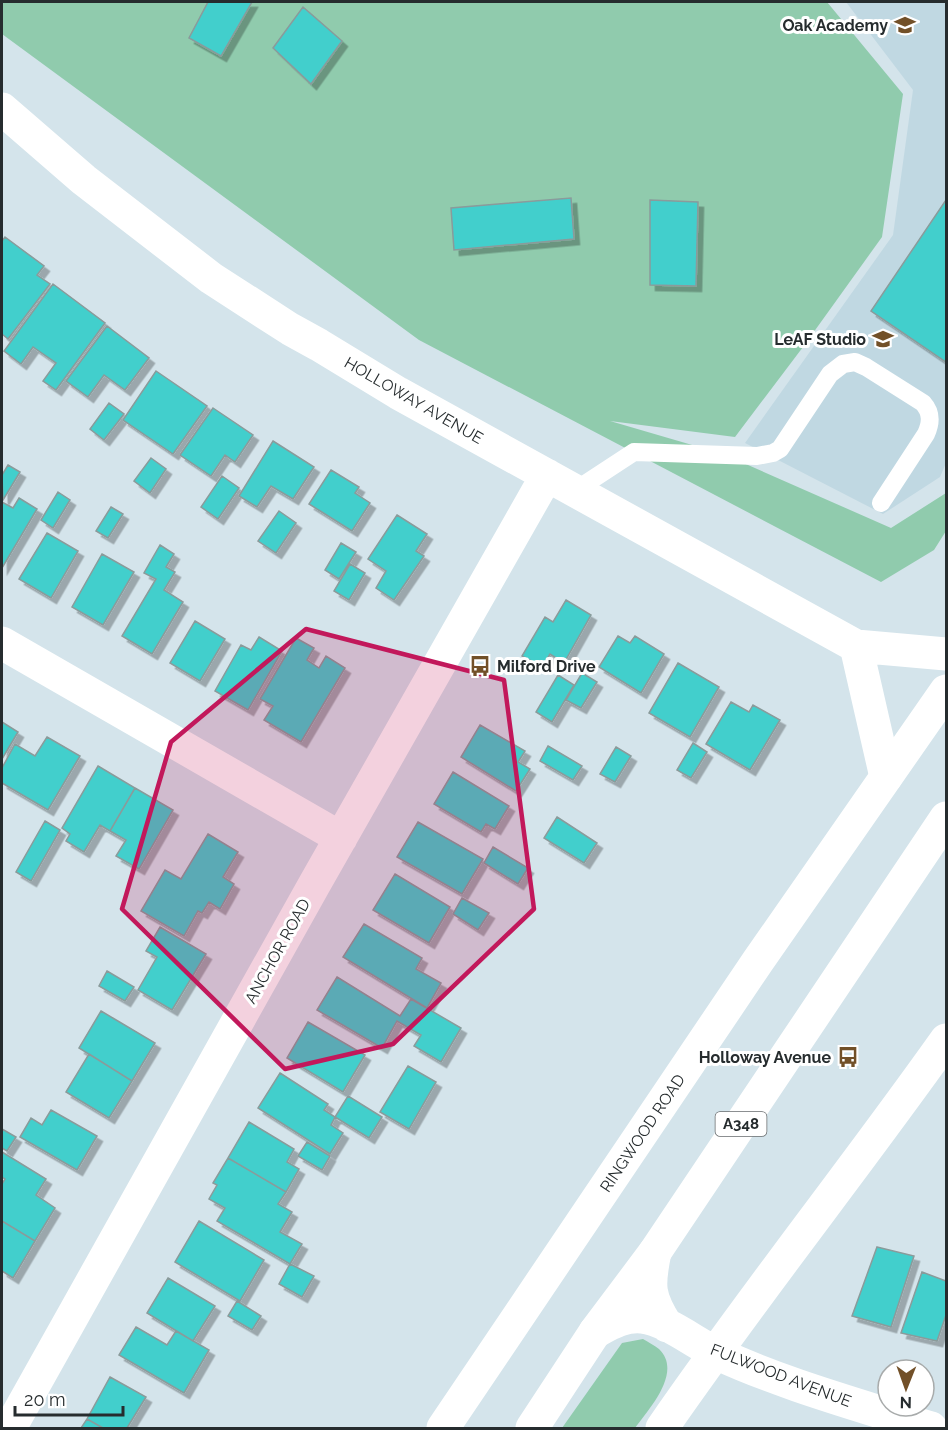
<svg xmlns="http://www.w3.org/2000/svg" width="948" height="1430" viewBox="0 0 948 1430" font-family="Raleway,sans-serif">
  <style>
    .built { fill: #c0d8e2 }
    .green { fill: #90cbad }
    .building { fill: #42cfcc; stroke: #8a9b9b; stroke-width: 1.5; filter: url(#shadow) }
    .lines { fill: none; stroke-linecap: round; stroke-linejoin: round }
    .lane { stroke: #fff; stroke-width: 18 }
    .street { stroke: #fff; stroke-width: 33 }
    .highway { stroke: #fff; stroke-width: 33 }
    .marked { fill: #c2185b; fill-opacity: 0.2; stroke: #c2185b; stroke-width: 4.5; stroke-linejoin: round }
    .labels { text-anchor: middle; stroke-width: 6; stroke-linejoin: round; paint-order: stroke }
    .shield { fill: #fff; stroke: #676b6d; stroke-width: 1.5 }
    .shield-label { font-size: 15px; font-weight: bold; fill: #262c2e }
    .poi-label { font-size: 16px; font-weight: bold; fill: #262c2e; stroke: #fff; text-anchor: end }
    .street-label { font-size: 16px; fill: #262c2e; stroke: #fff }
  </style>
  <defs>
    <filter id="shadow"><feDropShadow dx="5.5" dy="5.5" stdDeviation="0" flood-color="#0004"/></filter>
  </defs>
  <rect width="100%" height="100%" fill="#d4e4eb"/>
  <path class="built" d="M 846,2 L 946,2 L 946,463 L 940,477 L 883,514 L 745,443 L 893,235 L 913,90 Z"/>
  <path class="green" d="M 2,2 L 827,2 L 903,94 L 882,237 L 803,347 L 735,437 L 610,421 L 723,454 L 891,528 L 946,493 L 946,531 L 934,550 L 881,582 L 419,340 L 2,34 Z
    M 643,1339 C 648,1342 654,1345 659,1349 C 683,1372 649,1409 635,1428 L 562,1428 L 622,1343 Z"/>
  <path class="building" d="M 208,2 L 252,2 L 221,56 L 189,38 Z
    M 303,7 L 342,41 L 311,84 L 273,48 Z
    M 571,198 L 574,239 L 454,250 L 451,208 Z
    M 650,200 L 698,202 L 696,286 L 650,285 Z
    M 946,200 L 946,362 L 871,311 Z
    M 5,237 L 44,266 L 37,275 L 50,284 L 8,339 L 2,334 L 2,241 Z
    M 53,284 L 105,323 L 56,390 L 43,381 L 56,363 L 33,347 L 21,364 L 4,351 Z
    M 107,326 L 149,358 L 125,390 L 104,375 L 88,397 L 66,381 Z
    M 156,371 L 207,406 L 173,454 L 123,420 Z
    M 109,403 L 124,414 L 104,440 L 90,429 Z
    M 213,408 L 253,435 L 235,462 L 225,455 L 211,476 L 180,455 Z
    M 273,441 L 314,467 L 293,499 L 271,486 L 257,507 L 239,496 Z
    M 151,458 L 166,469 L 150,493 L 134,481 Z
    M 8,465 L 20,472 L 3,500 L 2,475 Z
    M 331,470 L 359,487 L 355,493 L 370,503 L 352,531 L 309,504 Z
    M 222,476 L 239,488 L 218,519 L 201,507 Z
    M 58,492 L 70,500 L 53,528 L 41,520 Z
    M 19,498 L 37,509 L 2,568 L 2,502 L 13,508 Z
    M 111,507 L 123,514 L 108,538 L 96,531 Z
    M 279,511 L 296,523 L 276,553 L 258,541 Z
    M 397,515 L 427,534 L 416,551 L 424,556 L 394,600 L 376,588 L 386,571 L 368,559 Z
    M 47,533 L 78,551 L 51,598 L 19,579 Z
    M 341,543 L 356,552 L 339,579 L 325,570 Z
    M 160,545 L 174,554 L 166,567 L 175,572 L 164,590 L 183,602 L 152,654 L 122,636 L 156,579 L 144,573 Z
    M 102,554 L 134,572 L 103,625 L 72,607 Z
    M 350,564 L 365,573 L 349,600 L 334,591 Z
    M 566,600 L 591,615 L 564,663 L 550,654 L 542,667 L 522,656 L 545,617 L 553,622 Z
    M 195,621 L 225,639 L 200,681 L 170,663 Z
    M 618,636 L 630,643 L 635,636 L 664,654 L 641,693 L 599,667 Z
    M 259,637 L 282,651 L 248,710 L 215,691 L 241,645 L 251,650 Z
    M 296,638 L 314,648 L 307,660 L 319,668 L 326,656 L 345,668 L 301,742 L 264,720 L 273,706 L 260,699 Z
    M 678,663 L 719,687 L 690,737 L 649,713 Z
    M 582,673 L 597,682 L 581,708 L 566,700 Z
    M 558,675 L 574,685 L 552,722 L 536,712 Z
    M 731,702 L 749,712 L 753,705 L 780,720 L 750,770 L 706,744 Z
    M 2,722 L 18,732 L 2,759 Z
    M 480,725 L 525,751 L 518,762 L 530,769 L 516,791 L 461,757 Z
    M 47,737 L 80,756 L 48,810 L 2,783 L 2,768 L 15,744 L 35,756 Z
    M 693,743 L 707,752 L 691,778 L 677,770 Z
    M 548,746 L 582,766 L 573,780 L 540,761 Z
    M 616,747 L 631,756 L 615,782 L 600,774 Z
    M 98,766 L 135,788 L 110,831 L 100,825 L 84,852 L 66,841 L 70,834 L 62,828 Z
    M 453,772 L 509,806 L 495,829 L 486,824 L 481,832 L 434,804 Z
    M 135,788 L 173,810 L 139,869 L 116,856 L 126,840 L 110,831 Z
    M 557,817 L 597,843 L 584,863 L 544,838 Z
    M 45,821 L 60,830 L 31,881 L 16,872 Z
    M 418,822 L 483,859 L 462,894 L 397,857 Z
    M 208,834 L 238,852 L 223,877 L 234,884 L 220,909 L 209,902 L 202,913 L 198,911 L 184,936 L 141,911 L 165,870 L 181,879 Z
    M 493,847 L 528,868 L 518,884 L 484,863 Z
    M 395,874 L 450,907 L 429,943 L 373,910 Z
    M 462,898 L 489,913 L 478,930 L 453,914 Z
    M 364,924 L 422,958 L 416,969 L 441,983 L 427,1008 L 343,957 Z
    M 160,927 L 206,954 L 172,1010 L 138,990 L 157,957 L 146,951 Z
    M 107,971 L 134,987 L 125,1001 L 99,986 Z
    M 337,977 L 400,1016 L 411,999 L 461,1028 L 441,1062 L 414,1046 L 421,1035 L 397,1021 L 382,1048 L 317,1010 Z
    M 101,1011 L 155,1043 L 132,1081 L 79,1048 Z
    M 308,1022 L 365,1055 L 343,1092 L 287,1058 Z
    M 89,1054 L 132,1081 L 109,1118 L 66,1092 Z
    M 408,1066 L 436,1082 L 409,1129 L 380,1112 Z
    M 280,1073 L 328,1104 L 324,1110 L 335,1117 L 331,1125 L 343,1133 L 330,1154 L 258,1108 Z
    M 348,1096 L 382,1117 L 369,1138 L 335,1117 Z
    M 51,1110 L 97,1136 L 77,1170 L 20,1137 L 31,1118 L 42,1125 Z
    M 249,1122 L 294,1149 L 287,1162 L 299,1169 L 286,1192 L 228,1158 Z
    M 2,1129 L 16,1137 L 7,1151 L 2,1148 Z
    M 307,1142 L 330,1156 L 322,1170 L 298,1156 Z
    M 2,1152 L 46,1179 L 36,1195 L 55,1208 L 35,1241 L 2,1221 L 2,1184 L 5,1179 L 2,1177 Z
    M 228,1158 L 286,1192 L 278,1204 L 292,1212 L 280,1232 L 302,1244 L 290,1264 L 217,1221 L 225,1208 L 209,1199 L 217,1185 L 213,1183 Z
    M 2,1221 L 35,1241 L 13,1278 L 2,1271 Z
    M 199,1221 L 264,1260 L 240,1301 L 175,1262 Z
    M 877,1247 L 914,1256 L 891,1327 L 852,1316 Z
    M 290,1264 L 314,1276 L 302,1297 L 279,1284 Z
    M 922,1272 L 946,1281 L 946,1315 L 937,1341 L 901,1333 Z
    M 168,1278 L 215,1306 L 193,1341 L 147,1313 Z
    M 237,1301 L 261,1316 L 252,1330 L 228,1316 Z
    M 136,1327 L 167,1345 L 176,1331 L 209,1350 L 184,1393 L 119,1355 Z
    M 110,1377 L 146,1397 L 127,1428 L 103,1428 L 87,1419 Z
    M 87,1419 L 103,1428 L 81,1428 Z"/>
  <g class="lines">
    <path class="lane" d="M 576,490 L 634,452 L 757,456 L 773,453 L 780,449 L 830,374 L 843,364 L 855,362 L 866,367 L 923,403 C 932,413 931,423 926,434 L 881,503"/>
    <path class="street" d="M 2,109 L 84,180 L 211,278 L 290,329 L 319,345 L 398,393 L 856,646
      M 2,643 L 341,838
      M 886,777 L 856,646 L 946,654
      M 655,1252 C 648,1286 648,1296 667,1326
      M 595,1332 C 610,1324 625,1315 642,1317 C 665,1319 695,1343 716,1353 C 785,1385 860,1405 931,1428
      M 10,1428 L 314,885 L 547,475
      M 662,1428 C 753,1296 853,1171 946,1040"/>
    <path class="highway" d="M 443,1428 L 758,961 L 946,691
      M 532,1428 L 595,1332 L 655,1252 L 946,818"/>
  </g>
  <path class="marked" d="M 306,629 L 504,680 L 534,909 L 393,1044 L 285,1069 L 122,909 L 171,742 Z"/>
  <defs>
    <symbol id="school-bare" viewBox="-9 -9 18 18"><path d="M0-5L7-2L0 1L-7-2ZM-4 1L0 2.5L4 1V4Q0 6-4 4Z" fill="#725028" stroke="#fff" stroke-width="2.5" paint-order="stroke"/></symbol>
    <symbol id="bus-bare" viewBox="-9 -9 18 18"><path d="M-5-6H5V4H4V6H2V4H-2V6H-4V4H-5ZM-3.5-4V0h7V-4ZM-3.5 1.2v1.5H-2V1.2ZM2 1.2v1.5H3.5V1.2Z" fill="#725028" stroke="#fff" stroke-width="2.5" paint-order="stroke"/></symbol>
  </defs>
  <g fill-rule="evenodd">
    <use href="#school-bare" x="890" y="10" width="30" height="30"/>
    <use href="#school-bare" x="868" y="324" width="30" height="30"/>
    <use href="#bus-bare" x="465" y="651" width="30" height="30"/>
    <use href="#bus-bare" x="833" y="1042" width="30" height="30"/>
  </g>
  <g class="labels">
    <rect class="shield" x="715.5" y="1112" width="51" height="24" rx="4.5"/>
    <g class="shield-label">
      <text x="741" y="1129">A348</text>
    </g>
    <g class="poi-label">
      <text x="888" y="31">Oak Academy</text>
      <text x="866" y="345">LeAF Studio</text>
      <text x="497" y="672" text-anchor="start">Milford Drive</text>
      <text x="831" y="1063">Holloway Avenue</text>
    </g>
    <g class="street-label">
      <text transform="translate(414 400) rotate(30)" y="6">HOLLOWAY AVENUE</text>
      <text transform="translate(277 951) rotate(-61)" y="6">ANCHOR ROAD</text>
      <text transform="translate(642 1133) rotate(-56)" y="6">RINGWOOD ROAD</text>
      <text transform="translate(781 1375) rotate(21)" y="6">FULWOOD AVENUE</text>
    </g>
  </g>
  <rect width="948" height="1430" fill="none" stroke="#262c2e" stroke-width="6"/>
  <g transform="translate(906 1388) rotate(181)"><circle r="28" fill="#ffffff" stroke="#a8abab" stroke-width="1.5"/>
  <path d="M0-4.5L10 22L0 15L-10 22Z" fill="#725028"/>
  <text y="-9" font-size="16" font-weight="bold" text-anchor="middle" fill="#262c2e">N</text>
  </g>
  <path d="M15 1406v9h108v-9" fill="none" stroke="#262c2e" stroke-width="3"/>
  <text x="24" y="1406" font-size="18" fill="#262c2e" stroke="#ffffff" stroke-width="4.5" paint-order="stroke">20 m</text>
</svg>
